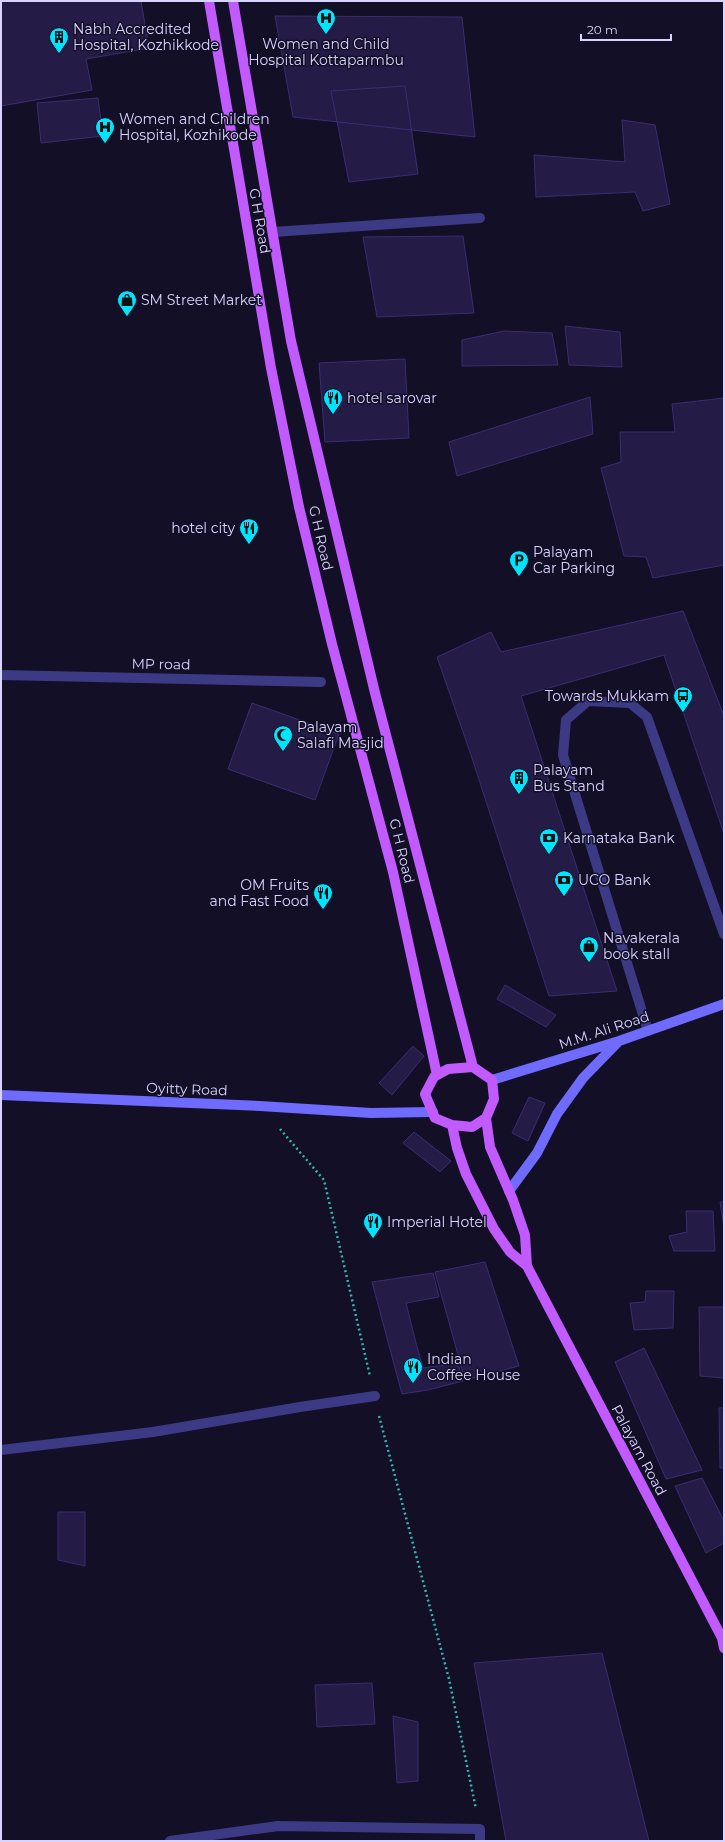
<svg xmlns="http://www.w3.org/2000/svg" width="725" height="1842" viewBox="0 0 725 1842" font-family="Montserrat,sans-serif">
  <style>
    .building { fill: #241b47; stroke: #3b2d73 }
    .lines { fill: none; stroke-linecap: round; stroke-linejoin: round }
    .path { stroke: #2fb8b0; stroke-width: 2.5; stroke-dasharray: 2 3; stroke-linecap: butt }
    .service { stroke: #3d3a85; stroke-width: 10 }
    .pedestrian { stroke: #3d3a85; stroke-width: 10 }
    .minor { stroke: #3d3a85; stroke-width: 10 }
    .secondary { stroke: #6f6bff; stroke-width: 10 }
    .primary { stroke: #c25bff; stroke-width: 10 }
    .labels { text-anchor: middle; stroke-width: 3; stroke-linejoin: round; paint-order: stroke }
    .poi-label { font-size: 14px; fill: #d9d4ff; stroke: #130f26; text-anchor: start }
    .street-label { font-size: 14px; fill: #d9d4ff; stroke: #130f26 }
  </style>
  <rect width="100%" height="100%" fill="#130f26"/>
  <path class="building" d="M 1,1 L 141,1 L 149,48 L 86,59 L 92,90 L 1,106 Z
    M 275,16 L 462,17 L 475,137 L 293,117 Z
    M 405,86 L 418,174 L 349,182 L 331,91 Z
    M 98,98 L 103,136 L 41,143 L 37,103 Z
    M 622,120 L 655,125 L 670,204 L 643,211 L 635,192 L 536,197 L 534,155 L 625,162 Z
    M 463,236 L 474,313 L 377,317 L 363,237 Z
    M 565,326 L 620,332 L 622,367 L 569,365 Z
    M 504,331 L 552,333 L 558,365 L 462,366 L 462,340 Z
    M 405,359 L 409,438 L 325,442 L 319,363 Z
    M 590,397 L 593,434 L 457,476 L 449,442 Z
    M 724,398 L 724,565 L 653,578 L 646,557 L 624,556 L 601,468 L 621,462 L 620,432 L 675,432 L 672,404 Z
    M 683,611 L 724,716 L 724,834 L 664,655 L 521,696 L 617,991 L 549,996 L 471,755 L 437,657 L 491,632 L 501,652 Z
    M 252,703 L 339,734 L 315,800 L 228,769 Z
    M 505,985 L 556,1015 L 546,1027 L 497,999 Z
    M 413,1046 L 424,1056 L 392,1095 L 379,1083 Z
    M 529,1097 L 545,1103 L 528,1141 L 512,1133 Z
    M 414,1132 L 451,1161 L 440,1172 L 403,1143 Z
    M 720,1202 L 724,1202 L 724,1227 Z
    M 686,1211 L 713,1211 L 715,1251 L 674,1251 L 669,1236 L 687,1232 Z
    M 485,1262 L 519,1366 L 465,1380 L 435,1272 Z
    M 433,1273 L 439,1297 L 406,1303 L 416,1343 L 423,1368 L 458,1363 L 463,1381 L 428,1390 L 402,1394 L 372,1282 Z
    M 646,1291 L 674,1291 L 673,1328 L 634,1330 L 630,1303 L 645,1302 Z
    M 699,1307 L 724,1307 L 724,1378 L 700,1376 Z
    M 644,1348 L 702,1470 L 666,1479 L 615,1362 Z
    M 719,1408 L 724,1408 L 724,1468 L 720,1468 Z
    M 702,1478 L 724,1521 L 724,1543 L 706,1553 L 675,1486 Z
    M 58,1512 L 85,1512 L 85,1566 L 58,1560 Z
    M 602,1653 L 649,1841 L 506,1841 L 474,1663 Z
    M 372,1683 L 375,1724 L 317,1727 L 315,1685 Z
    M 393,1716 L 418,1722 L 418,1781 L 397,1783 Z"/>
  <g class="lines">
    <path class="path" d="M 280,1129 L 324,1180 L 370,1376
      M 379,1416 L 449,1679 L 476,1809"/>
    <path class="service" d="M 273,232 L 480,218
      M 648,1031 L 563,755 L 566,720 L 588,701 L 630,703 L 647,717 L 724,934"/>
    <path class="pedestrian" d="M 1,675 L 321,682"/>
    <path class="minor" d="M 1,1450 L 153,1432 L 300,1407 L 375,1396
      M 170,1841 L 278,1826 L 480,1829 L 480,1841"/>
    <path class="secondary" d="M 492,1080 L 619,1041 L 724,1004
      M 1,1095 L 260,1106 L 371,1113 L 433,1112
      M 509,1191 L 537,1153 L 557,1114 L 583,1078 L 618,1042"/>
    <path class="primary" d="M 209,1 L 271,368 L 299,507 L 332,644 L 393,872 L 437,1075
      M 233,1 L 291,341 L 375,693 L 473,1067
      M 473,1067 L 492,1080 L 494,1099 L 486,1118 L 472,1127 L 452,1125 L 435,1118 L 425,1094 L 434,1077 L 437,1075 L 448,1069 Z
      M 486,1118 L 490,1147 L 513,1200 L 525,1235 L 527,1266
      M 452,1125 L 457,1148 L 466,1174 L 494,1229 L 510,1252 L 527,1266 L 722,1638 L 724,1648"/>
  </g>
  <defs>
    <symbol id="hospital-pin" viewBox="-11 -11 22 30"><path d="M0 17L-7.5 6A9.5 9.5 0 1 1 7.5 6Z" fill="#00e5ff" stroke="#130f26"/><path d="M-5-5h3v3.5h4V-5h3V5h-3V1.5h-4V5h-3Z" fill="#111"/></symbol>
    <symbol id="building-pin" viewBox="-11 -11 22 30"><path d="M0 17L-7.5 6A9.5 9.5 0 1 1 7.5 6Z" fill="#00e5ff" stroke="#130f26"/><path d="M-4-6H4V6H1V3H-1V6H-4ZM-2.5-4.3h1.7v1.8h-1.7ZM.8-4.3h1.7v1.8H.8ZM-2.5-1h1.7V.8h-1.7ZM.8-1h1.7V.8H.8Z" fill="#111"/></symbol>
    <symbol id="shop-pin" viewBox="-11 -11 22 30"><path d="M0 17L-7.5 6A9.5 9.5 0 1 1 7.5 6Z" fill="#00e5ff" stroke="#130f26"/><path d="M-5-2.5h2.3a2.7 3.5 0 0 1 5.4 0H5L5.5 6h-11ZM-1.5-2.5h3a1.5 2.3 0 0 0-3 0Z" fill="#111"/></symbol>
    <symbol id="restaurant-pin" viewBox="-11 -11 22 30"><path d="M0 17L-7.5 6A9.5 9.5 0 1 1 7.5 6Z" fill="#00e5ff" stroke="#130f26"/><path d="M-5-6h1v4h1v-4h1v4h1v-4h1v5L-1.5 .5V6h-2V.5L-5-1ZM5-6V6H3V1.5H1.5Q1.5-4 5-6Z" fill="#111"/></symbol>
    <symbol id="parking-pin" viewBox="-11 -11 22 30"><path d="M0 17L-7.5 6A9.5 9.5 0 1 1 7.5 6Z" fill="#00e5ff" stroke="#130f26"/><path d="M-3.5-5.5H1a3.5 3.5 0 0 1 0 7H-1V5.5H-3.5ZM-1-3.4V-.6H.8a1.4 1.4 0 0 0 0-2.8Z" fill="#111"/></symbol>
    <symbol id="bus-pin" viewBox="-11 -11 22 30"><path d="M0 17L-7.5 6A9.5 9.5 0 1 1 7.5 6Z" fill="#00e5ff" stroke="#130f26"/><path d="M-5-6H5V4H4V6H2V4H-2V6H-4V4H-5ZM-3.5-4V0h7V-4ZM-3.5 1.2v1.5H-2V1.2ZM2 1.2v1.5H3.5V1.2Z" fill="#111"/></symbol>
    <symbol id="mosque-pin" viewBox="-11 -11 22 30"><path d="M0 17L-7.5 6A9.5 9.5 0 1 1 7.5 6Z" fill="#00e5ff" stroke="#130f26"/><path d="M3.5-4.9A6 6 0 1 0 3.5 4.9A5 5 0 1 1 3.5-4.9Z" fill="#111"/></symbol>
    <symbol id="bank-pin" viewBox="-11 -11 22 30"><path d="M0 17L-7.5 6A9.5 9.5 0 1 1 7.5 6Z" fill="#00e5ff" stroke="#130f26"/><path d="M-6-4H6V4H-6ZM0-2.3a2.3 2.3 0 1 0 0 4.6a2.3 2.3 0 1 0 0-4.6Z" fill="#111"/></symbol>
  </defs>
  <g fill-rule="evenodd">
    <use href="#hospital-pin" x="315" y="7" width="22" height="30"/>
    <use href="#building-pin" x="48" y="26" width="22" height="30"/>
    <use href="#hospital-pin" x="94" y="116" width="22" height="30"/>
    <use href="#shop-pin" x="116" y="289" width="22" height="30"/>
    <use href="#restaurant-pin" x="322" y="387" width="22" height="30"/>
    <use href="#restaurant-pin" x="238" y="517" width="22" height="30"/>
    <use href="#parking-pin" x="508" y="549" width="22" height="30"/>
    <use href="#bus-pin" x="672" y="685" width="22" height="30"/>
    <use href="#mosque-pin" x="272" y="724" width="22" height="30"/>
    <use href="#building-pin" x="508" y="767" width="22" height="30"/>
    <use href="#bank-pin" x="538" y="827" width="22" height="30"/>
    <use href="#bank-pin" x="553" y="869" width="22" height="30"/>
    <use href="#restaurant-pin" x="312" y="882" width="22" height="30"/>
    <use href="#shop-pin" x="578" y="935" width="22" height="30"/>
    <use href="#restaurant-pin" x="362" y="1211" width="22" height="30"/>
    <use href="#restaurant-pin" x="402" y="1356" width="22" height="30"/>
  </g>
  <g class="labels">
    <g class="poi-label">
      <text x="73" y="34">Nabh Accredited<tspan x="73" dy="16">Hospital, Kozhikkode</tspan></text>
      <text x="326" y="49" text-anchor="middle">Women and Child<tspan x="326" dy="16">Hospital Kottaparmbu</tspan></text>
      <text x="119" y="124">Women and Children<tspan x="119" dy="16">Hospital, Kozhikode</tspan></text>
      <text x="141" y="305">SM Street Market</text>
      <text x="347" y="403">hotel sarovar</text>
      <text x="235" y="533" text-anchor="end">hotel city</text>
      <text x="533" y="557">Palayam<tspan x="533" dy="16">Car Parking</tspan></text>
      <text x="669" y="701" text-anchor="end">Towards Mukkam</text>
      <text x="297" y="732">Palayam<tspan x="297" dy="16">Salafi Masjid</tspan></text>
      <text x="533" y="775">Palayam<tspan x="533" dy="16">Bus Stand</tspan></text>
      <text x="563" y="843">Karnataka Bank</text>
      <text x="578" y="885">UCO Bank</text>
      <text x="309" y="890" text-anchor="end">OM Fruits<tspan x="309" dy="16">and Fast Food</tspan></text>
      <text x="603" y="943">Navakerala<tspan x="603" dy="16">book stall</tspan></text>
      <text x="387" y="1227">Imperial Hotel</text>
      <text x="427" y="1364">Indian<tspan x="427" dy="16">Coffee House</tspan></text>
    </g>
    <g class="street-label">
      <text transform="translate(260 221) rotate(80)" y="5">G H Road</text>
      <text transform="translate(321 538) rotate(77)" y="5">G H Road</text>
      <text transform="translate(161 664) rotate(1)" y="5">MP road</text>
      <text transform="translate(402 851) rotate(76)" y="5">G H Road</text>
      <text transform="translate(604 1030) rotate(-18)" y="5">M.M. Ali Road</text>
      <text transform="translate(187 1089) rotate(2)" y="5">Oyitty Road</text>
      <text transform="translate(639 1450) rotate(62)" y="5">Palayam Road</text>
    </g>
  </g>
  <rect width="725" height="1842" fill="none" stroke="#d9d4ff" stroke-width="4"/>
  <path d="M581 34v6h90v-6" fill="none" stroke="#d9d4ff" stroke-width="2"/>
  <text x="587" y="34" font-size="12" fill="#d9d4ff" stroke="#130f26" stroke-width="3" paint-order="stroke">20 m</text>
</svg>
